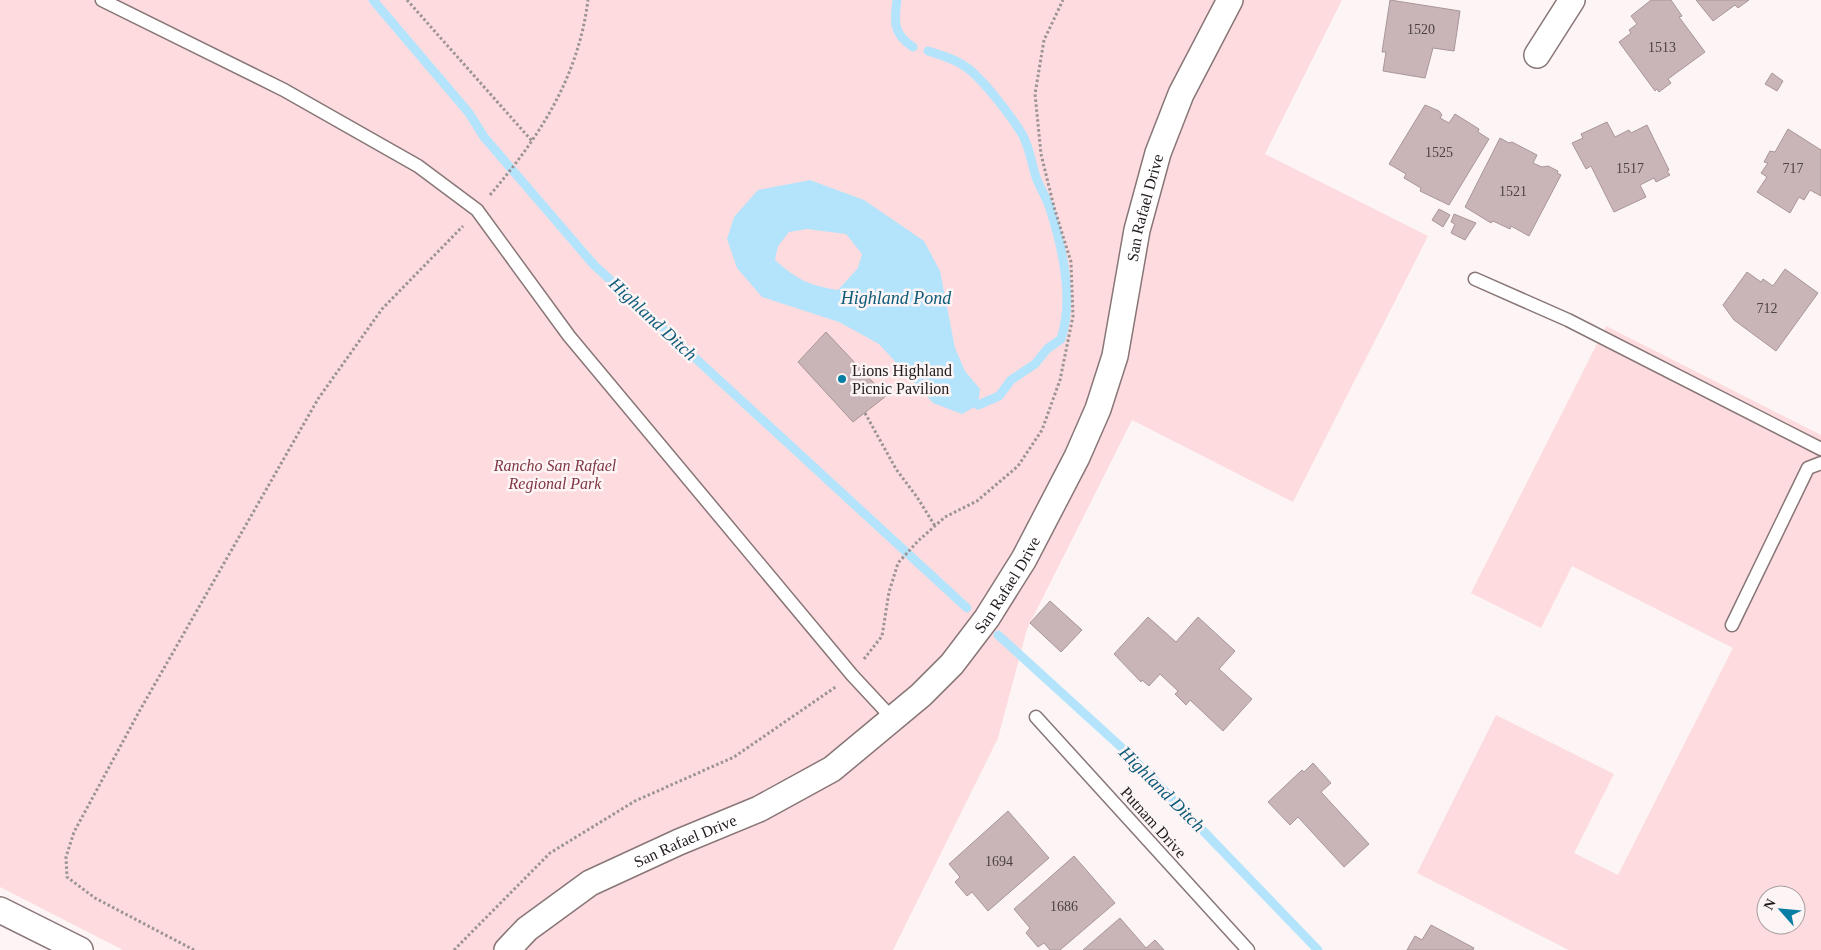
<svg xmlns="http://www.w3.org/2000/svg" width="1821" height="950" viewBox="0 0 1821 950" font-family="Georgia,serif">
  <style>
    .green { fill: #fddbde; fill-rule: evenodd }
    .water { fill: #b4e4fc; fill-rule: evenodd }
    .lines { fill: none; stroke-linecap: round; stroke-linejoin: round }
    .stream { stroke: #b4e4fc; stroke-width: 9 }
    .building { fill: #c9b5b7; stroke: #a99697 }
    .service-casing { stroke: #887677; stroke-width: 15 }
    .minor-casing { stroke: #887677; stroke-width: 28 }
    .path { stroke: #9b9394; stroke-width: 3; stroke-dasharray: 2.5 2.5; stroke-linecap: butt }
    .service { stroke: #fff; stroke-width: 12 }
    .minor { stroke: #fff; stroke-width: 25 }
    .poi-dot { fill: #097ea5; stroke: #fcf4f5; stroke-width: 2 }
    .labels { text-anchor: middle; stroke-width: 5; stroke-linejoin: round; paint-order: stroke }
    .number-label { font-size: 14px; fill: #4c4243 }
    .street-label { font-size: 16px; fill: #221b1c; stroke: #fcf4f5 }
    .poi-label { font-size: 16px; fill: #221b1c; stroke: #fcf4f5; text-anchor: start }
    .park-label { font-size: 16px; font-style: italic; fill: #813642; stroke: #fcf4f5 }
    .water-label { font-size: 18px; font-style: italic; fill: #0d5b78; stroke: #fcf4f5 }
  </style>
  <rect width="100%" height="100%" fill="#fcf4f5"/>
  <path class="green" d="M 0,0 L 1342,0 L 1265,154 L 1428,236 L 1293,502 L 1132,420 L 1027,629 L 998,738 L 893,950 L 123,950 L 0,887 Z
    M 1606,326 L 1821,435 L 1821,950 L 1569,950 L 1417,873 L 1496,715 L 1614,774 L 1574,853 L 1618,875 L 1733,648 L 1572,566 L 1541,628 L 1471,593 ZM 1766,895 L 1796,895 L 1796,925 L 1766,925 Z"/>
  <path class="water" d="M 810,180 L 864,200 L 924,241 L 940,271 L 955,348 L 965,371 L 980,389 L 978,405 L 962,414 L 933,403 L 879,344 L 839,322 L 762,297 L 737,268 L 727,239 L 734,217 L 758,190 ZM 807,229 L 846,234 L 862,254 L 858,268 L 838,290 C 810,286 796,279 775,260 L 778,246 L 789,232 Z"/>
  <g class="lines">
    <path class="stream" d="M 373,0 L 469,113 L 484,137 L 594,265 L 967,608
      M 897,0 C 894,22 893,34 913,47
      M 928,51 C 941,55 955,59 966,67 C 983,79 1011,116 1022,134 C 1030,148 1031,162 1036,177 C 1040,189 1048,199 1051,212 C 1063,250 1074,300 1061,339 L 1047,349 L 1035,364 L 1011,380 L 999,396 L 978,405
      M 998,635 L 1132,757 L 1318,950"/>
  </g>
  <path class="building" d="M 1390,0 L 1460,11 L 1454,51 L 1433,48 L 1425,78 L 1383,71 L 1386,52 L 1382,52 Z
    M 1651,0 L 1671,0 L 1682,16 L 1679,17 L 1705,52 L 1668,79 L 1671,83 L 1659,92 L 1657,89 L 1655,91 L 1619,42 L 1631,33 L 1629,30 L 1637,24 L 1631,16 Z
    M 1696,0 L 1749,0 L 1738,8 L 1735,5 L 1713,21 Z
    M 1772,73 L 1783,81 L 1777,91 L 1765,84 Z
    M 1425,105 L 1439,111 L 1442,115 L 1440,118 L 1449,123 L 1455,114 L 1479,129 L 1478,132 L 1489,139 L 1449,205 L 1420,191 L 1421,188 L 1404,178 L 1406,174 L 1389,164 Z
    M 1607,122 L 1615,137 L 1629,130 L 1631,133 L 1647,125 L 1669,170 L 1667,171 L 1670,175 L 1656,182 L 1654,178 L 1640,185 L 1646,197 L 1614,212 L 1591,166 L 1586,169 L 1572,143 L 1583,138 L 1581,134 Z
    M 1788,129 L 1821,150 L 1821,196 L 1810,190 L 1804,200 L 1799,197 L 1790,213 L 1757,192 L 1767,177 L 1761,173 L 1768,163 L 1764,162 L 1770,151 L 1775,152 Z
    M 1500,138 L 1509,143 L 1512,142 L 1537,155 L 1533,163 L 1542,167 L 1548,166 L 1558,171 L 1557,173 L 1561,175 L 1529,236 L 1511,226 L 1510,229 L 1493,221 L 1491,223 L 1465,207 Z
    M 1439,209 L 1450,215 L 1443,227 L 1432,220 Z
    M 1454,214 L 1476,223 L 1465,240 L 1451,233 L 1455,224 L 1451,222 Z
    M 1785,269 L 1818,293 L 1776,351 L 1734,320 L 1723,305 L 1747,272 L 1761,282 L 1763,279 L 1773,286 Z
    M 826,332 L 886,396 L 853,422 L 798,362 Z
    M 1050,601 L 1082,630 L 1061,652 L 1030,623 Z
    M 1148,617 L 1176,642 L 1198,617 L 1235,651 L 1219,669 L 1252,699 L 1223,731 L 1190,700 L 1186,705 L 1175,694 L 1178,691 L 1160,674 L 1149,686 L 1142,680 L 1141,682 L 1114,654 Z
    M 1313,763 L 1331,783 L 1321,792 L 1369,844 L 1344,867 L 1298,817 L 1290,825 L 1268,802 L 1302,770 L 1304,772 Z
    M 1008,811 L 1049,858 L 988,911 L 972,892 L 967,896 L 955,882 L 960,877 L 949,864 Z
    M 1074,856 L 1115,903 L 1060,950 L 1050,950 L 1044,943 L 1038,947 L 1026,933 L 1030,928 L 1014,909 Z
    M 1120,918 L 1146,948 L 1155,940 L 1164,950 L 1083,950 Z
    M 1431,925 L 1474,948 L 1473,950 L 1407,950 L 1415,936 L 1422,940 Z"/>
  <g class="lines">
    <defs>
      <path id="service" d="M 102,0 L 284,90 L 418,166 L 477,210 L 569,336 L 852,675 L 892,718
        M 1475,279 L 1568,320 L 1821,449
        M 1732,625 L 1808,468 L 1821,463
        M 1036,717 L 1248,950"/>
      <g id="minor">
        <path d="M 1537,55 L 1572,0"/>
        <path d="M 0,910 L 80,950"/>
        <path id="s1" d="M 507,950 L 527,929 L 590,883 L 679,842 L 759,809 L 832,769 L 921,695 L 952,664 L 987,618 L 1024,559 L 1077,457 L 1098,409 L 1115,356 L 1137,230 L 1158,153 L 1181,94 L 1230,0"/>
      </g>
    </defs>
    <use href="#service" class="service-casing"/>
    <use href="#minor" class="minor-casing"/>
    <path class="path" d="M 407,0 L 532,141
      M 490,195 C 540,136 578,78 588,0
      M 865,413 L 896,469 L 917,497 L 935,526
      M 864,659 L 882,636 L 889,592 L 898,563 L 918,541 L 945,517 L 977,501 L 1018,466 L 1042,430 L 1060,380 L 1073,316 L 1071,262 L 1054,207 L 1041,154 L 1035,94 L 1044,40 L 1063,0
      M 194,950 L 95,898 L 67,877 L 66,857 L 74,832 L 140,710 L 318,399 L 382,309 L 463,226
      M 454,950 L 550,853 L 635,801 L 734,757 L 837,686"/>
    <use href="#service" class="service"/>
    <use href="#minor" class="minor"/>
  </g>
  <circle class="poi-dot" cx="842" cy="379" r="5"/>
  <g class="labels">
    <g class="number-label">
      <text x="1421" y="34">1520</text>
      <text x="1662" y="52">1513</text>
      <text x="1439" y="157">1525</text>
      <text x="1630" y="173">1517</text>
      <text x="1793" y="173">717</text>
      <text x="1513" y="196">1521</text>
      <text x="1767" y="313">712</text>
      <text x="999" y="866">1694</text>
      <text x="1064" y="911">1686</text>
    </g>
    <g class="street-label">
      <text dy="6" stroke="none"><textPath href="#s1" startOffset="1036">San Rafael Drive</textPath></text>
      <text dy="6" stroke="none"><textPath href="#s1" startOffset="631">San Rafael Drive</textPath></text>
      <text transform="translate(1154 822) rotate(48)" y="6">Putnam Drive</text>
      <text dy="6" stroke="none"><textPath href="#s1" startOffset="211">San Rafael Drive</textPath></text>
    </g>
    <g class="poi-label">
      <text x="852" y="376">Lions Highland<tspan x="852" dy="18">Picnic Pavilion</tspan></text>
    </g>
    <g class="park-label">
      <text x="555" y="471">Rancho San Rafael<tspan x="555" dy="18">Regional Park</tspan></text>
    </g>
    <g class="water-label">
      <text x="896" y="304">Highland Pond</text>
      <text transform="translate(653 319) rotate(43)" y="6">Highland Ditch</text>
      <text transform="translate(1162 789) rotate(45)" y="6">Highland Ditch</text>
    </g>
  </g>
  <g transform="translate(1781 910) rotate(297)"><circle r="24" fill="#fcf4f5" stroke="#a59d9e"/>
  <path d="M0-4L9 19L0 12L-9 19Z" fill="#097ea5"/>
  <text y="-8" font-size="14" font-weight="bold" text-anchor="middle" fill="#221b1c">N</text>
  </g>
</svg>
